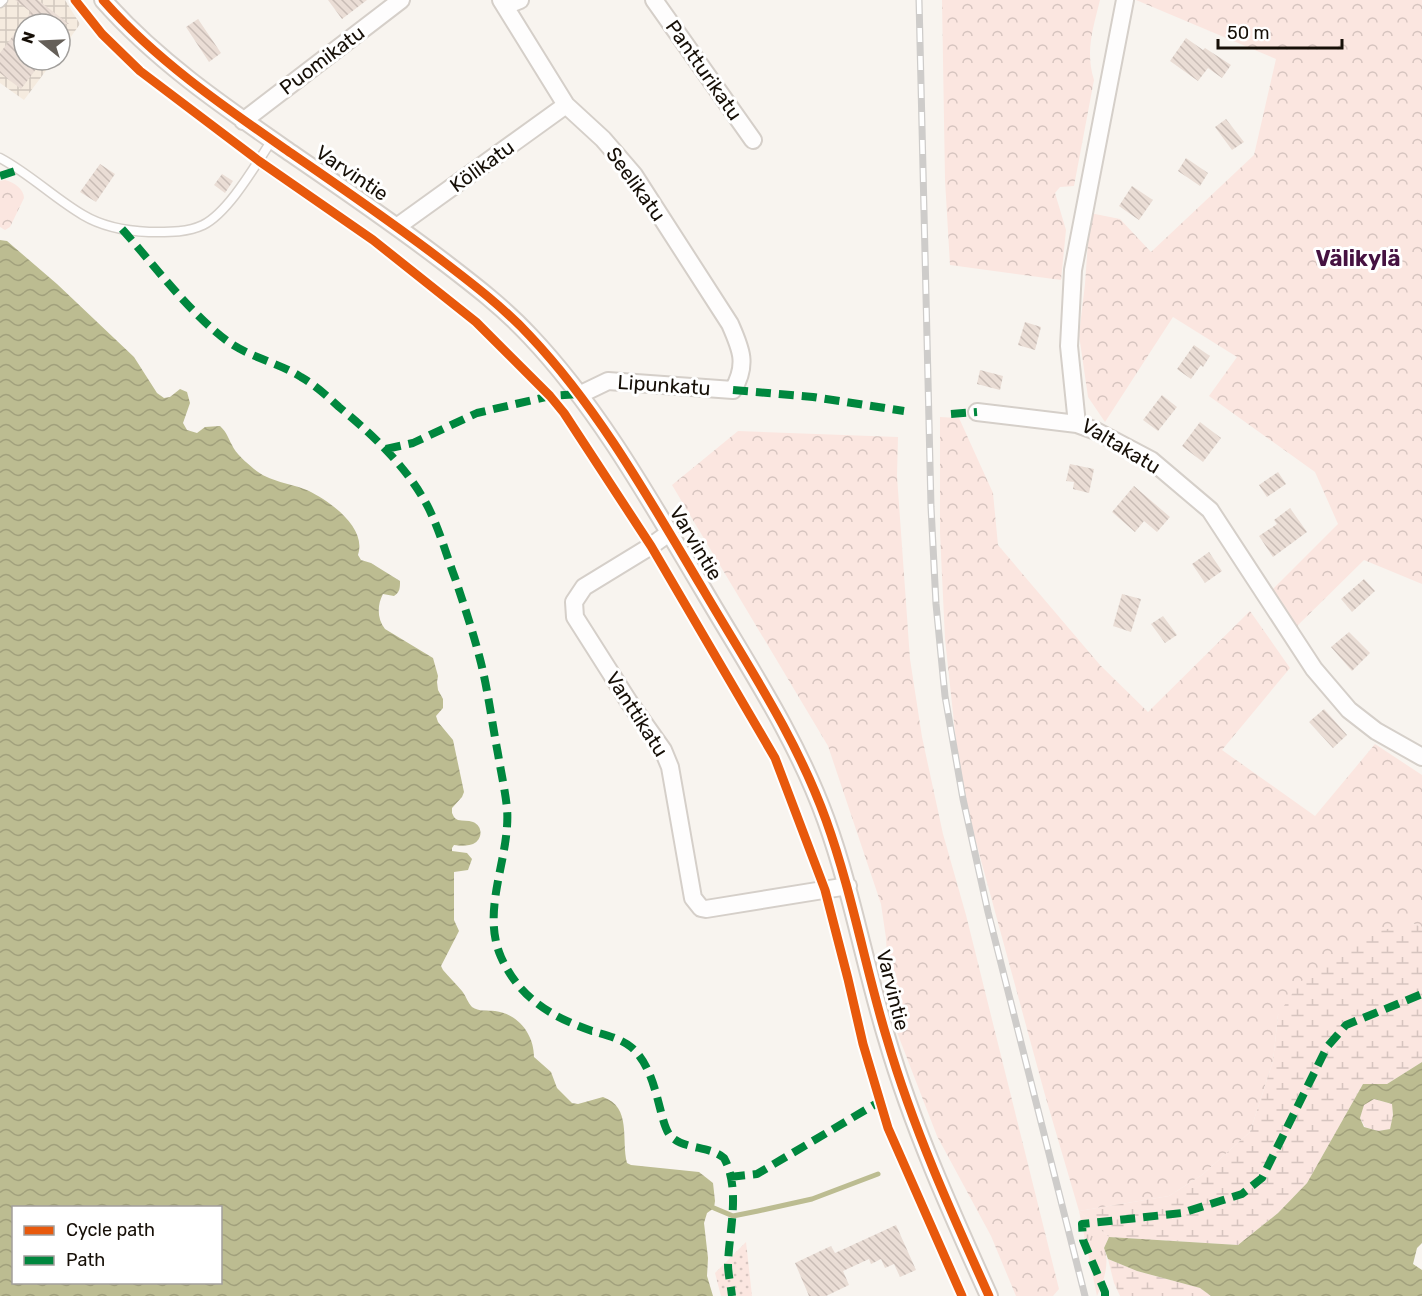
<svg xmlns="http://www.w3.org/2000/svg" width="1422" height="1296" viewBox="0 0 1422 1296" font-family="Rubik,sans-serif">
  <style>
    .industrial { fill: url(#industrial-grid) }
    .grass { fill: url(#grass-tufts) }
    .forest { fill: url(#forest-crowns) }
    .wetland { fill: url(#wetland-marsh) }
    .park { fill: url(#park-dots) }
    .water { fill: url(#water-waves); fill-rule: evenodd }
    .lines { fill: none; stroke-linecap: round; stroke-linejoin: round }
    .stream { stroke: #bcbc91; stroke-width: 5 }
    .building { fill: url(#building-back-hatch) }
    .service-casing { stroke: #d5cfc9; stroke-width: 11 }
    .minor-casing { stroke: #d5cfc9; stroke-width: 20 }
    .service { stroke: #fefdfd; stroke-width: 8 }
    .minor { stroke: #fefdfd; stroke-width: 16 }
    .rail-casing { stroke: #ceccca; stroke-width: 7 }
    .rail { stroke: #fff; stroke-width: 4.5; stroke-dasharray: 14; stroke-linecap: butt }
    .quiet { stroke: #00873e; stroke-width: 8; stroke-dasharray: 15 8; stroke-linecap: butt }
    .cycleway-casing { stroke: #fff; stroke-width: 13 }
    .cycleway { stroke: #e8590c; stroke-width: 9 }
    .labels { text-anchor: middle; stroke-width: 6; stroke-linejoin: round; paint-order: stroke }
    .street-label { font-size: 20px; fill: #160f07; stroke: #fff }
    .quarter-label { font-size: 22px; font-weight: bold; fill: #451241; stroke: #fff }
  </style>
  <defs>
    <pattern id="industrial-grid" width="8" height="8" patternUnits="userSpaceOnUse" patternTransform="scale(1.5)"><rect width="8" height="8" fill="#f5ebdf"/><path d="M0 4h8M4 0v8" fill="none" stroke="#d1c8be"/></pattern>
    <pattern id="grass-tufts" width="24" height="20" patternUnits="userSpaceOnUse" patternTransform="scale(1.5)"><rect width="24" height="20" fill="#fbe6e0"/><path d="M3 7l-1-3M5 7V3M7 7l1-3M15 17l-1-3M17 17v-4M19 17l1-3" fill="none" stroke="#d6c4bf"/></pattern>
    <pattern id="forest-crowns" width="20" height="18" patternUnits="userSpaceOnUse" patternTransform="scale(1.5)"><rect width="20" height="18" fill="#fbe6e0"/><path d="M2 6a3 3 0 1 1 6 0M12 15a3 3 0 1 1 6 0" fill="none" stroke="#d6c4bf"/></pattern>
    <pattern id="wetland-marsh" width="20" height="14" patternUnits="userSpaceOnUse" patternTransform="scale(1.5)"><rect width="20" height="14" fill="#fbe6e0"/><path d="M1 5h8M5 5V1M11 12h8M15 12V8" fill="none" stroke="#d6c4bf"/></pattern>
    <pattern id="park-dots" width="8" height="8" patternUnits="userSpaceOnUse" patternTransform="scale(1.5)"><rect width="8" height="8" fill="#fbe6e0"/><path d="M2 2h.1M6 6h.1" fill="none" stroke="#d6c4bf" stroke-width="1.8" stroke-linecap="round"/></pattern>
    <pattern id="water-waves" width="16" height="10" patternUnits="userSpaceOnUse" patternTransform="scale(1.5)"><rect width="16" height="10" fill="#bcbc91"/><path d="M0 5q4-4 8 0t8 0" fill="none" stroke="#a1a07c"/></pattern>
    <pattern id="building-back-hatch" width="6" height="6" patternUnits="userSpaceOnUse" patternTransform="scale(1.5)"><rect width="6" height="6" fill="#eaddd5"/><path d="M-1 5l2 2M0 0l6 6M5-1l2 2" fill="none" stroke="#c8bcb5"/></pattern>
  </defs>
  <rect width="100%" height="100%" fill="#f8f4ef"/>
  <path class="industrial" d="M 0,0 L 65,0 L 80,24 L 60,52 L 60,24 L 24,24 L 24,60 L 54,60 L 24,100 L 0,83 Z"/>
  <path class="grass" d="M 1079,1211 L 1109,1237 L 1104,1248 C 1110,1264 1104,1280 1097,1296 Z"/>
  <path class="forest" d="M 942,0 L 1100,0 C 1093,29 1085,51 1094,80 L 1074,186 L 1060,187 L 1055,193 L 1066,230 L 1061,280 L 950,265 L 945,180 Z
    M 1136,0 L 1422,0 L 1422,584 L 1364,560 L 1295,628 L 1272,590 L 1338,524 L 1315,472 L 1209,396 L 1237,357 L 1173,317 L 1105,422 L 1088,397 L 1079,335 L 1085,284 L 1090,213 L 1120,219 L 1151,252 L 1254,155 L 1276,59 Z
    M 5,180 C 14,182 24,189 24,198 L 10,227 L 5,230 L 0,227 L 0,181 Z
    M 940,417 L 959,418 L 993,493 L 998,545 L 1100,665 L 1148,712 L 1250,611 L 1290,668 L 1222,750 L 1315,816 L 1375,744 L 1422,775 L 1422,927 L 1412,923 L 1278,1015 L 1273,1061 L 1250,1132 L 1202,1175 L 1169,1196 L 1079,1211 L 1045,1095 L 961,787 L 945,639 L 940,533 Z
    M 738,431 L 898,437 L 897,476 L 910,659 L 922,737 L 943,834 L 966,915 L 1059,1289 L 1053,1296 L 1016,1296 L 991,1236 L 937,1136 L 890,1014 L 886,938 L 881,904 L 828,746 L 672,485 Z"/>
  <path class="wetland" d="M 1412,923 L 1422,927 L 1422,1062 L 1387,1084 L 1363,1084 L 1307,1183 L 1278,1213 L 1238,1245 L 1109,1237 L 1079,1211 L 1169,1196 L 1202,1175 L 1250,1132 L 1273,1061 L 1278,1015 L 1299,983 L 1367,934 Z
    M 1374,1099 L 1392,1104 L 1393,1115 L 1390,1129 L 1378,1131 L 1365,1127 L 1360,1118 L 1364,1104 Z
    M 1108,1259 L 1137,1271 L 1200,1288 L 1211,1296 L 1120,1296 L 1114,1283 Z"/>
  <path class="park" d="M 746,1242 L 752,1296 L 721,1296 L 715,1273 Z"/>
  <path class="water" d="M 0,240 L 7,241 L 57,284 L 134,357 L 157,393 L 164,398 L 170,397 L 180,389 L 187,392 L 190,403 L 183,423 L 187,430 L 197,433 L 205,427 L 220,426 C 228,434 227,436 232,445 C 235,453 247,463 254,469 C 269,482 291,483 309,491 C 331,502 367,528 358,555 L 361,560 L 371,563 L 400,581 C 400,588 400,592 394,596 L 383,594 C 377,605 377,619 385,629 L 433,658 L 438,676 L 437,682 L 438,690 L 443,699 L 443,708 L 436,716 L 438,722 L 453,740 L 464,792 L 462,797 L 452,808 L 452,813 C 454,817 454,818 458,820 C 463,821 468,820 473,822 C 483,826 483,839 473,844 C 467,846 461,846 454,845 L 452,848 L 452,851 L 467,853 L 472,859 L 468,870 L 454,872 L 454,920 L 459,931 L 441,966 L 443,970 C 449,977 456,984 462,991 C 466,996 468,1003 472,1007 C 479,1012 487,1010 495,1011 C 518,1014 534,1034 534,1057 L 551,1072 L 557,1088 L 572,1103 L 578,1104 L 603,1097 C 632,1107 621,1140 627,1163 L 631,1165 L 699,1172 L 713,1183 L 715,1201 L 714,1208 L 707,1213 L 704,1223 L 708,1258 L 707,1276 L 713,1296 L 0,1296 ZM 14,1208 L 220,1208 L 220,1282 L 14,1282 Z
    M 1422,1062 L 1422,1243 L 1417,1248 L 1413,1264 L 1422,1270 L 1422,1296 L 1211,1296 L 1200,1288 L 1137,1271 L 1108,1259 L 1104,1248 L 1109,1237 L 1238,1245 L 1278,1213 L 1307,1183 L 1363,1084 L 1387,1084 ZM 1374,1099 L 1392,1104 L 1393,1115 L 1390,1129 L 1378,1131 L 1364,1127 L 1360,1118 L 1364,1105 Z"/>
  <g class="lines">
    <path class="stream" d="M 714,1208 L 733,1216 L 758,1211 L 812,1199 L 878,1174"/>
  </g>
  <path class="building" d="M 15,0 L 38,0 L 69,24 L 24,24 L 24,60 L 43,60 L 21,89 L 0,73 L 0,53 L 31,12 Z
    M 328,0 L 367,0 L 342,19 Z
    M 198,19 L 221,53 L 209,62 L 186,27 Z
    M 1186,38 L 1203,50 L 1205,48 L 1231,65 L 1222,78 L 1208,68 L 1198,81 L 1170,61 Z
    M 1226,119 L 1244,142 L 1232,150 L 1215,127 Z
    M 1186,158 L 1208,173 L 1200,186 L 1178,171 Z
    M 100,164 L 115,174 L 96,202 L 80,192 Z
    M 222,174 L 233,181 L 225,193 L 214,185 Z
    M 1132,186 L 1153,200 L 1139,220 L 1119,206 Z
    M 1025,322 L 1041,327 L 1035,350 L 1018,345 Z
    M 1194,345 L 1210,356 L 1203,367 L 1201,365 L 1191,379 L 1177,369 Z
    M 980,370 L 1003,376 L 1000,390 L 977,384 Z
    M 1162,395 L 1177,407 L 1158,431 L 1143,420 Z
    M 1200,422 L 1221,438 L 1203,462 L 1182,446 Z
    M 1070,464 L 1094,469 L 1089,493 L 1073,489 L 1074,482 L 1066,481 Z
    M 1278,472 L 1286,484 L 1267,497 L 1259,485 Z
    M 1134,486 L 1170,517 L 1157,532 L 1144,521 L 1135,532 L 1112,512 Z
    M 1290,508 L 1307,532 L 1273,557 L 1259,536 L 1277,524 L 1274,520 Z
    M 1209,552 L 1222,571 L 1205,583 L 1192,564 Z
    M 1364,579 L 1375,591 L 1352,612 L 1341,599 Z
    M 1122,594 L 1141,599 L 1131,632 L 1113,626 Z
    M 1163,616 L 1177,635 L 1165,643 L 1151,624 Z
    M 1349,632 L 1370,653 L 1352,671 L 1331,647 Z
    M 1324,709 L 1347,735 L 1333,748 L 1309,722 Z
    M 896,1225 L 916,1270 L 900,1277 L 894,1264 L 885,1268 L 881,1259 L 871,1264 L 869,1259 L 843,1271 L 849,1285 L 826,1296 L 809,1296 L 795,1263 L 831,1246 L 835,1253 Z"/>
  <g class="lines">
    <defs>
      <path id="service" d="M 0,3 L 3,0
        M 0,158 C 30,174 54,198 83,215 C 103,227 126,231 149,232 C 167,232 186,233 203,225 C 229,212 256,164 272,140"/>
      <path id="minor" d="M 103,0 C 155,59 220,104 285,149 C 339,186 392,222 444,262 C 474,285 504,308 530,336 C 600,410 652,504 704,591 C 748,666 796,737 826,820 C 852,892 865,967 887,1039 C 913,1128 951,1212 989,1296
        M 501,0 L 566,105 L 603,139 L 634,175 L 730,324 C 741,349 748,364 733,390 L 608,381 L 581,394
        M 654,0 L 753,140
        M 1125,0 L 1073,270 L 1069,346 L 1077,424 L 1096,431 L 1151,460 L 1210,510 L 1314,669 L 1349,710 L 1376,731 L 1422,757
        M 505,6 L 520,0
        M 243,121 L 401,0
        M 398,226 L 566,105
        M 977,412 L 1077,424
        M 669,533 L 651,546 L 584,587 L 574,602 L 575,617 L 629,702 L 663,750 L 670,767 L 693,898 L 701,908 L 706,909 L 848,886"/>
    </defs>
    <use href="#service" class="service-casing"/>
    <use href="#minor" class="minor-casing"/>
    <use href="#service" class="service"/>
    <use href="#minor" class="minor"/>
    <defs>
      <path id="rail" d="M 919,0 L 931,507 L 936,604 L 945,696 L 963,799 L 988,912 L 1085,1296"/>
    </defs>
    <use href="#rail" class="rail-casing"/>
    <use href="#rail" class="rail"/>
    <path class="quiet" d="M 0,176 L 21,169
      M 122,229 C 154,265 192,316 230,343 C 252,358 279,363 301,377 C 315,385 327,396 339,407 C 373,435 406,466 427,505 C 439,528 446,554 455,578 C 464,605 473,632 480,659 C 488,690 492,723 498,754 C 501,772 505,790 507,808 C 511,857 480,909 501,957 C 520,999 552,1017 592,1031 C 605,1035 620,1038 631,1047 C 649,1062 655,1089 661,1112 C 663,1119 665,1128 669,1134 C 681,1150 709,1145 724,1158 C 741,1189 729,1231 728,1264 C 728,1274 731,1286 732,1296
      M 733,390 L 813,397 L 904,411
      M 951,414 L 977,412
      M 386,449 L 413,443 L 477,413 L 550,396 L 581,394
      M 730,1177 L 757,1174 L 879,1102
      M 1105,1296 L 1105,1292 L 1083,1240 L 1082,1224 L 1182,1213 L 1242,1194 L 1262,1178 L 1327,1047 L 1346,1025 L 1422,994"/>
    <defs>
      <path id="cycleway" d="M 75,0 L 102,34 L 140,71 L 259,161 L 373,240 L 476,322 L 550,396 L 564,413 L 651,546 L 775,758 L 825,890 L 848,979 L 863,1044 L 888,1128 L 962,1296
        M 103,0 C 155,59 220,104 285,149 C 339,186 392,222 444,262 C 474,285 504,308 530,336 C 600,410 652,504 704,591 C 748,666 796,737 826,820 C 852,892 865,967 887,1039 C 913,1128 951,1212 989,1296"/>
    </defs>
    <use href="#cycleway" class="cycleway-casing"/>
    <use href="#cycleway" class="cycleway"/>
  </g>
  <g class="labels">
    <g class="street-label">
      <text transform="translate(322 60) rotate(-37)" y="7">Puomikatu</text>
      <text transform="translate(704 70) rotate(55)" y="7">Pantturikatu</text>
      <text transform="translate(482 166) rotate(-36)" y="7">Kölikatu</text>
      <text transform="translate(352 173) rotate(34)" y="7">Varvintie</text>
      <text transform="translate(636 184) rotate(54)" y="7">Seelikatu</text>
      <text transform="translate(664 385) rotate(4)" y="7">Lipunkatu</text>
      <text transform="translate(1121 446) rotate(31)" y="7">Valtakatu</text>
      <text transform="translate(696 543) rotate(59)" y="7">Varvintie</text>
      <text transform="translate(637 714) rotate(57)" y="7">Vanttikatu</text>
      <text transform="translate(893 990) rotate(76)" y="7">Varvintie</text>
    </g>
    <g class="quarter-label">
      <text x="1358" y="266">Välikylä</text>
    </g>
  </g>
  <rect x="12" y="1206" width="210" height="78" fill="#ffffff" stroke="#a29f9c" stroke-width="1.5"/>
  <rect x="24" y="1226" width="30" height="9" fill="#e8590c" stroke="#a29f9c" stroke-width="1.5"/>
  <text x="66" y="1236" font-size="18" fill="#160f07">Cycle path</text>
  <rect x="24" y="1256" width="30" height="9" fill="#00873e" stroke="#a29f9c" stroke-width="1.5"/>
  <text x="66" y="1266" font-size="18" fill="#160f07">Path</text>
  <g transform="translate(42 42) rotate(288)"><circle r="28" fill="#ffffff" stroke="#a29f9c" stroke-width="1.5"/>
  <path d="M0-4.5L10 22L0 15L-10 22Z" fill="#655f58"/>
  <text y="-9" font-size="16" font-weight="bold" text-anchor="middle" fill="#160f07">N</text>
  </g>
  <path d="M1218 39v9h124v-9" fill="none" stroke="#160f07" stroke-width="3"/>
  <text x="1227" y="39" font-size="18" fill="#160f07" stroke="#ffffff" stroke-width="4.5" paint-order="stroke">50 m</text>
</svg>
